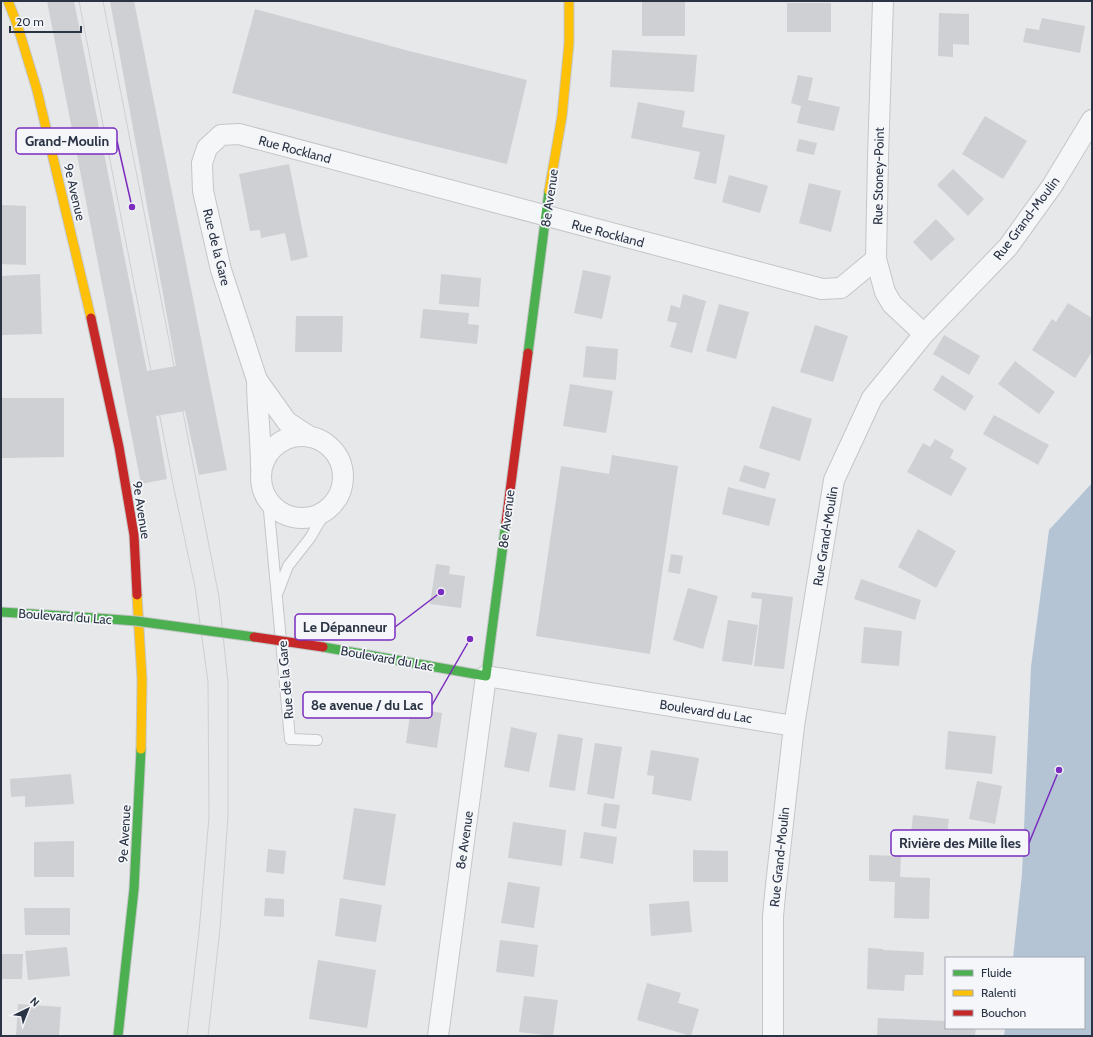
<svg xmlns="http://www.w3.org/2000/svg" width="1093" height="1037" viewBox="0 0 1093 1037" font-family="Cabin,sans-serif">
  <style>
    .water { fill: #b4c4d5 }
    .building { fill: #ced0d3 }
    .lines { fill: none; stroke-linecap: round; stroke-linejoin: round }
    .lane-casing { stroke: #c4c6c8; stroke-width: 12 }
    .street-casing { stroke: #c4c6c8; stroke-width: 22 }
    .fast-casing { stroke: #c4c6c8; stroke-width: 11 }
    .slow-casing { stroke: #c4c6c8; stroke-width: 11 }
    .jam-casing { stroke: #c4c6c8; stroke-width: 11 }
    .lane { stroke: #f5f6f7; stroke-width: 10 }
    .street { stroke: #f5f6f7; stroke-width: 20 }
    .fast { stroke: #4caf50; stroke-width: 9 }
    .slow { stroke: #ffc107; stroke-width: 9 }
    .jam { stroke: #c62828; stroke-width: 9 }
    .tram { stroke: #cecfd2; stroke-width: 1 }
    .fast-bridge-casing { stroke: #c4c6c8; stroke-width: 11; stroke-linecap: butt }
    .jam-bridge-casing { stroke: #c4c6c8; stroke-width: 11; stroke-linecap: butt }
    .fast-bridge { stroke: #4caf50; stroke-width: 9 }
    .jam-bridge { stroke: #c62828; stroke-width: 9 }
    .labels { text-anchor: middle; stroke-width: 3.5; stroke-linejoin: round; paint-order: stroke }
    .street-label { font-size: 13px; fill: #2b3445; stroke: #f4f6f9 }
    .leader { fill: none; stroke: #7b2cbf; stroke-width: 1.5 }
    .callout-dot { fill: #7b2cbf; stroke: #f4f6f9; stroke-width: 1.5 }
    .callout { fill: #f4f6f9; stroke: #7b2cbf; stroke-width: 1.5 }
    .callout-label { font-size: 14px; text-anchor: middle; font-weight: bold; fill: #2b3445 }
  </style>
  <rect width="100%" height="100%" fill="#e6e8ea"/>
  <path class="water" d="M 1092,483 L 1092,1036 L 1004,1036 L 1005,1028 L 1084,1028 L 1084,958 L 1013,958 L 1022,874 L 1031,667 L 1049,530 Z"/>
  <path class="building" d="M 47,1 L 74,1 L 147,371 L 176,366 L 110,1 L 134,1 L 227,470 L 199,475 L 185,411 L 156,416 L 167,479 L 141,484 Z
    M 642,1 L 685,1 L 685,36 L 642,36 Z
    M 787,3 L 831,3 L 831,32 L 787,32 Z
    M 255,9 L 409,51 L 527,80 L 507,164 L 389,135 L 232,93 Z
    M 939,13 L 969,14 L 969,45 L 953,44 L 953,57 L 938,56 Z
    M 1042,18 L 1085,26 L 1080,53 L 1023,42 L 1026,28 L 1039,30 Z
    M 612,50 L 697,55 L 694,92 L 610,87 Z
    M 798,75 L 813,78 L 808,100 L 840,107 L 834,131 L 797,123 L 801,106 L 791,103 Z
    M 638,102 L 685,111 L 682,127 L 725,135 L 716,184 L 694,179 L 700,152 L 631,138 Z
    M 985,116 L 1027,141 L 1003,179 L 962,154 Z
    M 799,139 L 817,143 L 814,155 L 796,151 Z
    M 289,164 L 308,257 L 291,261 L 285,233 L 261,238 L 260,230 L 250,231 L 239,174 Z
    M 953,169 L 984,199 L 968,216 L 937,185 Z
    M 729,175 L 768,186 L 760,213 L 722,202 Z
    M 809,183 L 841,191 L 831,232 L 799,223 Z
    M 1,205 L 26,206 L 26,265 L 1,264 Z
    M 936,219 L 955,239 L 931,261 L 913,242 Z
    M 583,270 L 611,276 L 602,319 L 574,313 Z
    M 40,274 L 42,334 L 1,335 L 1,276 Z
    M 441,274 L 481,278 L 479,307 L 439,304 Z
    M 683,294 L 706,301 L 692,353 L 670,347 L 677,323 L 667,321 L 671,305 L 680,308 Z
    M 1068,303 L 1092,318 L 1092,352 L 1075,378 L 1032,350 L 1052,319 L 1056,322 Z
    M 719,304 L 749,312 L 736,359 L 706,351 Z
    M 423,309 L 469,313 L 468,324 L 479,325 L 477,344 L 420,338 Z
    M 296,316 L 343,316 L 342,352 L 295,352 Z
    M 815,325 L 848,336 L 833,382 L 800,372 Z
    M 944,335 L 980,356 L 969,375 L 933,354 Z
    M 586,346 L 618,349 L 616,380 L 583,377 Z
    M 1015,361 L 1055,392 L 1039,414 L 998,384 Z
    M 942,375 L 974,396 L 965,411 L 933,390 Z
    M 570,384 L 613,391 L 606,433 L 563,426 Z
    M 1,398 L 64,398 L 64,457 L 1,458 Z
    M 772,406 L 812,419 L 800,461 L 759,448 Z
    M 994,415 L 1049,445 L 1038,465 L 983,434 Z
    M 935,439 L 954,450 L 950,458 L 967,468 L 951,496 L 907,472 L 923,443 L 930,447 Z
    M 612,455 L 678,466 L 650,654 L 536,636 L 561,466 L 609,474 Z
    M 744,465 L 770,473 L 765,489 L 739,481 Z
    M 728,487 L 776,499 L 769,526 L 722,514 Z
    M 918,529 L 956,551 L 936,588 L 898,567 Z
    M 671,554 L 683,556 L 680,574 L 668,572 Z
    M 436,564 L 450,566 L 449,574 L 465,576 L 461,608 L 430,604 Z
    M 861,579 L 921,600 L 915,620 L 854,599 Z
    M 688,588 L 718,596 L 703,649 L 673,640 Z
    M 752,592 L 793,597 L 784,669 L 754,666 L 762,599 L 751,598 Z
    M 728,620 L 758,625 L 752,665 L 722,661 Z
    M 864,627 L 902,631 L 899,666 L 861,663 Z
    M 411,708 L 442,713 L 437,748 L 406,743 Z
    M 511,727 L 537,733 L 529,772 L 504,767 Z
    M 948,731 L 996,736 L 992,774 L 945,769 Z
    M 558,734 L 583,738 L 575,791 L 549,787 Z
    M 595,743 L 622,747 L 614,799 L 587,794 Z
    M 651,750 L 699,758 L 691,801 L 652,794 L 654,776 L 647,775 Z
    M 71,774 L 74,804 L 25,807 L 25,796 L 11,797 L 10,779 Z
    M 977,781 L 1002,786 L 995,824 L 969,819 Z
    M 604,803 L 620,805 L 616,829 L 601,826 Z
    M 354,808 L 396,814 L 385,886 L 343,879 Z
    M 913,815 L 949,819 L 947,834 L 955,835 L 954,848 L 910,844 Z
    M 513,822 L 566,830 L 562,866 L 508,858 Z
    M 584,832 L 617,837 L 613,864 L 580,858 Z
    M 74,841 L 74,877 L 34,877 L 34,842 Z
    M 268,849 L 286,851 L 284,874 L 266,872 Z
    M 693,850 L 728,851 L 728,882 L 693,882 Z
    M 869,855 L 901,856 L 900,877 L 930,878 L 929,919 L 894,918 L 895,882 L 869,881 Z
    M 508,882 L 540,887 L 534,928 L 501,923 Z
    M 265,898 L 284,899 L 284,917 L 264,916 Z
    M 340,898 L 382,905 L 376,942 L 335,936 Z
    M 689,901 L 692,932 L 651,936 L 649,904 Z
    M 24,908 L 70,908 L 70,935 L 25,935 Z
    M 500,940 L 538,945 L 534,977 L 496,972 Z
    M 67,947 L 70,976 L 28,980 L 25,951 Z
    M 868,948 L 883,949 L 883,950 L 924,952 L 923,975 L 905,975 L 904,991 L 867,989 Z
    M 1,954 L 23,954 L 22,979 L 1,979 Z
    M 318,960 L 376,970 L 367,1028 L 309,1019 Z
    M 647,983 L 681,993 L 678,1003 L 699,1009 L 691,1036 L 637,1020 Z
    M 524,996 L 558,1000 L 553,1036 L 519,1032 Z
    M 18,1004 L 61,1007 L 59,1036 L 16,1036 Z
    M 878,1018 L 946,1021 L 946,1028 L 976,1028 L 975,1036 L 877,1036 Z"/>
  <g class="lines">
    <defs>
      <path id="lane" d="M 268,500 L 290,739 L 317,740
        M 278,592 L 288,566 L 310,538 L 327,509"/>
      <path id="street" d="M 883,1 L 878,157 L 876,259 L 885,292 L 892,304 L 924,334
        M 257,380 C 257,409 261,438 261,468
        M261 477a41 41 0 1 1 82 0a41 41 0 1 1-82 0Z
        M 310,437 L 287,422 L 257,380 L 221,270 L 203,191 L 202,163 L 207,148 L 221,135 L 239,134 L 822,289 L 841,288 L 876,259
        M 438,1036 L 486,676 L 794,726
        M 773,1036 L 773,916 L 776,885 L 794,726 L 834,480 L 872,398 L 924,334 L 1008,247 L 1052,186 L 1092,120"/>
      <path id="fast" d="M 528,353 L 549,191
        M 1,612 L 96,618
        M 323,647 L 486,676 L 506,522
        M 118,1036 L 134,889 L 141,749"/>
      <path id="slow" d="M 8,1 L 17,24 L 37,90 L 91,318
        M 549,191 L 562,116 L 569,43 L 569,1
        M 137,595 L 142,680 L 141,749"/>
      <path id="jam" d="M 91,318 L 119,447 L 134,535 L 137,595
        M 506,522 L 528,353"/>
    </defs>
    <use href="#lane" class="lane-casing"/>
    <use href="#street" class="street-casing"/>
    <use href="#fast" class="fast-casing"/>
    <use href="#slow" class="slow-casing"/>
    <use href="#jam" class="jam-casing"/>
    <use href="#lane" class="lane"/>
    <use href="#street" class="street"/>
    <use href="#fast" class="fast"/>
    <use href="#slow" class="slow"/>
    <use href="#jam" class="jam"/>
    <path class="tram" d="M 79,1 L 174,489 L 195,587 L 208,682 L 209,817 L 199,932 L 187,1036
      M 103,1 L 219,597 L 228,682 L 228,816 L 220,929 L 208,1036"/>
    <defs>
      <path id="fast-bridge" d="M 96,618 L 136,621 L 254,637"/>
      <path id="jam-bridge" d="M 254,637 L 323,647"/>
    </defs>
    <use href="#fast-bridge" class="fast-bridge-casing"/>
    <use href="#jam-bridge" class="jam-bridge-casing"/>
    <use href="#fast-bridge" class="fast-bridge"/>
    <use href="#jam-bridge" class="jam-bridge"/>
  </g>
  <g class="labels">
    <g class="street-label">
      <text transform="translate(295 149) rotate(15)" y="5">Rue Rockland</text>
      <text transform="translate(878 176) rotate(-89)" y="5">Rue Stoney-Point</text>
      <text transform="translate(75 192) rotate(77)" y="5">9e Avenue</text>
      <text transform="translate(549 198) rotate(-82)" y="5">8e Avenue</text>
      <text transform="translate(1026 218) rotate(-53)" y="5">Rue Grand-Moulin</text>
      <text transform="translate(608 233) rotate(15)" y="5">Rue Rockland</text>
      <text transform="translate(217 247) rotate(76)" y="5">Rue de la Gare</text>
      <text transform="translate(142 510) rotate(81)" y="5">9e Avenue</text>
      <text transform="translate(506 519) rotate(-83)" y="5">8e Avenue</text>
      <text transform="translate(825 536) rotate(-81)" y="5">Rue Grand-Moulin</text>
      <text transform="translate(65 616) rotate(4)" y="5">Boulevard du Lac</text>
      <text transform="translate(387 658) rotate(10)" y="5">Boulevard du Lac</text>
      <text transform="translate(285 680) rotate(-95)" y="5">Rue de la Gare</text>
      <text transform="translate(706 711) rotate(9)" y="5">Boulevard du Lac</text>
      <text transform="translate(124 834) rotate(-87)" y="5">9e Avenue</text>
      <text transform="translate(464 840) rotate(-82)" y="5">8e Avenue</text>
      <text transform="translate(779 857) rotate(-84)" y="5">Rue Grand-Moulin</text>
    </g>
  </g>
  <path class="leader" d="M132 207L117 141M441 592L395 627M470 639L432 705M1059 770L1029 843"/>
  <g class="callout-dot">
    <circle cx="132" cy="207" r="4"/>
    <circle cx="441" cy="592" r="4"/>
    <circle cx="470" cy="639" r="4"/>
    <circle cx="1059" cy="770" r="4"/>
  </g>
  <g class="callout">
    <rect x="16" y="128" width="101" height="26" rx="4"/>
    <rect x="295" y="614" width="100" height="26" rx="4"/>
    <rect x="303" y="692" width="129" height="26" rx="4"/>
    <rect x="891" y="830" width="138" height="26" rx="4"/>
  </g>
  <g class="callout-label">
    <text x="67" y="146">Grand-Moulin</text>
    <text x="345" y="632">Le Dépanneur</text>
    <text x="367" y="710">8e avenue / du Lac</text>
    <text x="960" y="848">Rivière des Mille Îles</text>
  </g>
  <rect width="1093" height="1037" fill="none" stroke="#2b3445" stroke-width="4"/>
  <rect x="945" y="957" width="140" height="72" fill="#f4f6f9" stroke="#a4a8b1"/>
  <rect x="953" y="970" width="20" height="6" fill="#4caf50" stroke="#a4a8b1"/>
  <text x="981" y="977" font-size="12" fill="#2b3445">Fluide</text>
  <rect x="953" y="990" width="20" height="6" fill="#ffc107" stroke="#a4a8b1"/>
  <text x="981" y="997" font-size="12" fill="#2b3445">Ralenti</text>
  <rect x="953" y="1010" width="20" height="6" fill="#c62828" stroke="#a4a8b1"/>
  <text x="981" y="1017" font-size="12" fill="#2b3445">Bouchon</text>
  <g transform="translate(28 1009) rotate(43)" stroke="#f4f6f9" stroke-width="3" paint-order="stroke">
  <path d="M0-3L7 15L0 10L-7 15Z" fill="#2b3445"/>
  <text y="-6" font-size="11" font-weight="bold" text-anchor="middle" fill="#2b3445">N</text>
  </g>
  <path d="M10 26v6h71v-6" fill="none" stroke="#2b3445" stroke-width="2"/>
  <text x="16" y="26" font-size="12" fill="#2b3445" stroke="#f4f6f9" stroke-width="3" paint-order="stroke">20 m</text>
</svg>
